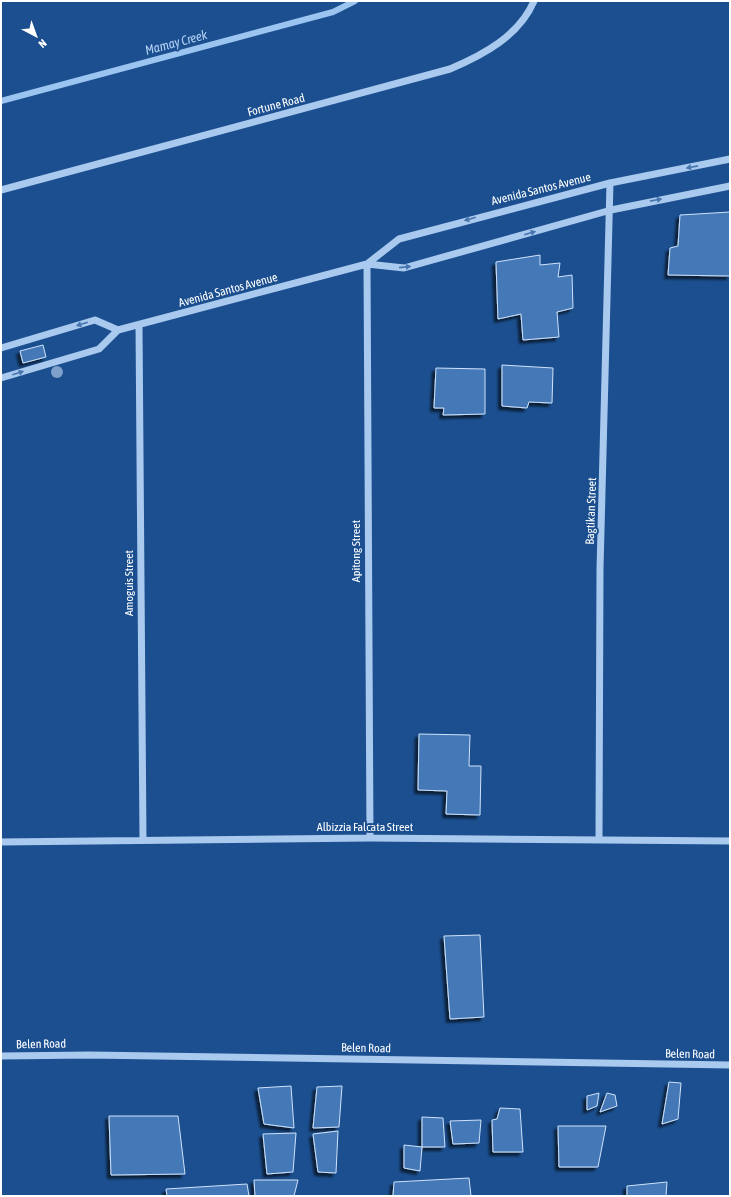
<svg xmlns="http://www.w3.org/2000/svg" width="731" height="1197" viewBox="0 0 731 1197" font-family="'Asap Condensed',sans-serif">
  <style>
    .lines { fill: none; stroke-linecap: round; stroke-linejoin: round }
    .stream { stroke: #9cc4f0; stroke-width: 6 }
    .building { fill: #4478b7; stroke: #cfe3fa; filter: url(#shadow) }
    .minor { stroke: #a9c9ee; stroke-width: 7 }
    .tree { fill: #7ea0ca }
    .oneway { fill: #4674ac }
    .labels { text-anchor: middle; stroke-width: 4; stroke-linejoin: round; paint-order: stroke }
    .street-label { font-size: 12px; fill: #fff; stroke: #1b4f8f }
    .water-label { font-size: 13px; font-style: italic; fill: #b5d3f5; stroke: #1b4f8f }
  </style>
  <defs>
    <filter id="shadow"><feDropShadow dx="-3.5" dy="3.5" stdDeviation="1" flood-color="#0009"/></filter>
  </defs>
  <rect width="100%" height="100%" fill="#1b4f8f"/>
  <g class="lines">
    <path class="stream" d="M 1,101 L 333,12 L 355,1"/>
  </g>
  <path class="building" d="M 730,212 L 730,276 L 668,275 L 670,248 L 678,246 L 680,215 Z
    M 540,255 L 540,265 L 560,263 L 558,277 L 572,275 L 573,308 L 557,312 L 559,337 L 523,340 L 521,314 L 498,319 L 496,262 Z
    M 43,345 L 46,357 L 23,363 L 20,351 Z
    M 502,365 L 553,368 L 552,403 L 529,402 L 527,408 L 502,406 Z
    M 436,368 L 485,369 L 485,414 L 443,415 L 444,408 L 434,408 Z
    M 419,734 L 470,735 L 469,766 L 481,766 L 480,815 L 446,814 L 447,791 L 418,790 Z
    M 480,935 L 484,1017 L 450,1019 L 444,936 Z
    M 669,1082 L 681,1083 L 678,1119 L 662,1124 Z
    M 291,1086 L 294,1128 L 264,1124 L 258,1088 Z
    M 342,1086 L 339,1127 L 313,1128 L 317,1087 Z
    M 599,1093 L 597,1106 L 587,1110 L 587,1096 Z
    M 607,1093 L 615,1095 L 617,1106 L 600,1112 Z
    M 500,1108 L 520,1109 L 523,1152 L 493,1152 L 492,1120 L 497,1119 Z
    M 109,1116 L 178,1116 L 185,1174 L 111,1175 Z
    M 422,1117 L 443,1118 L 445,1147 L 422,1147 Z
    M 481,1120 L 479,1143 L 453,1144 L 450,1121 Z
    M 558,1126 L 606,1126 L 598,1167 L 559,1167 Z
    M 338,1131 L 336,1173 L 318,1172 L 313,1134 Z
    M 296,1133 L 293,1172 L 267,1174 L 263,1134 Z
    M 404,1145 L 422,1147 L 420,1171 L 404,1168 Z
    M 469,1178 L 471,1196 L 393,1196 L 394,1182 Z
    M 254,1180 L 298,1180 L 294,1196 L 255,1196 Z
    M 667,1182 L 666,1196 L 627,1196 L 627,1186 Z
    M 247,1184 L 249,1196 L 167,1196 L 166,1189 Z"/>
  <g class="lines">
    <path class="minor" d="M 1,190 L 450,69 C 483,55 519,36 534,1
      M 367,264 L 370,838
      M 367,264 L 399,239 L 610,183 L 730,159
      M 139,325 L 143,840
      M 1,348 L 95,320 L 118,330
      M 1,378 L 99,349 L 118,330 L 367,264 L 404,268 L 611,210 L 730,186
      M 599,840 L 600,569 L 610,183
      M 1,842 L 370,838 L 730,841
      M 1,1056 L 90,1055 L 730,1065"/>
  </g>
  <circle class="tree" cx="57" cy="372" r="6"/>
  <defs><path id="oneway-solid" d="M-6-.8H1V-3.2L6.5 0L1 3.2V.8H-6Z"/></defs>
  <g class="oneway">
    <use href="#oneway-solid" transform="translate(692 167) rotate(169)"/>
    <use href="#oneway-solid" transform="translate(656 200) rotate(-11)"/>
    <use href="#oneway-solid" transform="translate(470 219) rotate(164)"/>
    <use href="#oneway-solid" transform="translate(530 233) rotate(-16)"/>
    <use href="#oneway-solid" transform="translate(405 267) rotate(-6)"/>
    <use href="#oneway-solid" transform="translate(82 324) rotate(162)"/>
    <use href="#oneway-solid" transform="translate(18 373) rotate(-18)"/>
  </g>
  <g class="labels">
    <g class="street-label">
      <text transform="translate(276 105) rotate(-15)" y="4">Fortune Road</text>
      <text transform="translate(541 189) rotate(-14)" y="4">Avenida Santos Avenue</text>
      <text transform="translate(228 290) rotate(-15)" y="4">Avenida Santos Avenue</text>
      <text transform="translate(591 511) rotate(-88)" y="4">Bagtikan Street</text>
      <text transform="translate(356 551) rotate(-90)" y="4">Apitong Street</text>
      <text transform="translate(129 583) rotate(-90)" y="4">Amoguis Street</text>
      <text x="365" y="831">Albizzia Falcata Street</text>
      <text transform="translate(41 1044) rotate(-1)" y="4">Belen Road</text>
      <text transform="translate(366 1048) rotate(1)" y="4">Belen Road</text>
      <text transform="translate(690 1054) rotate(1)" y="4">Belen Road</text>
    </g>
    <g class="water-label">
      <text transform="translate(176 42) rotate(-15)" y="5">Mamay Creek</text>
    </g>
  </g>
  <rect width="731" height="1197" fill="none" stroke="#ffffff" stroke-width="4"/>
  <g transform="translate(36 36) rotate(139)" stroke="#1b4f8f" stroke-width="3" paint-order="stroke">
  <path d="M0-3L7 15L0 10L-7 15Z" fill="#ffffff"/>
  <text y="-6" font-size="11" font-weight="bold" text-anchor="middle" fill="#ffffff">N</text>
  </g>
</svg>
